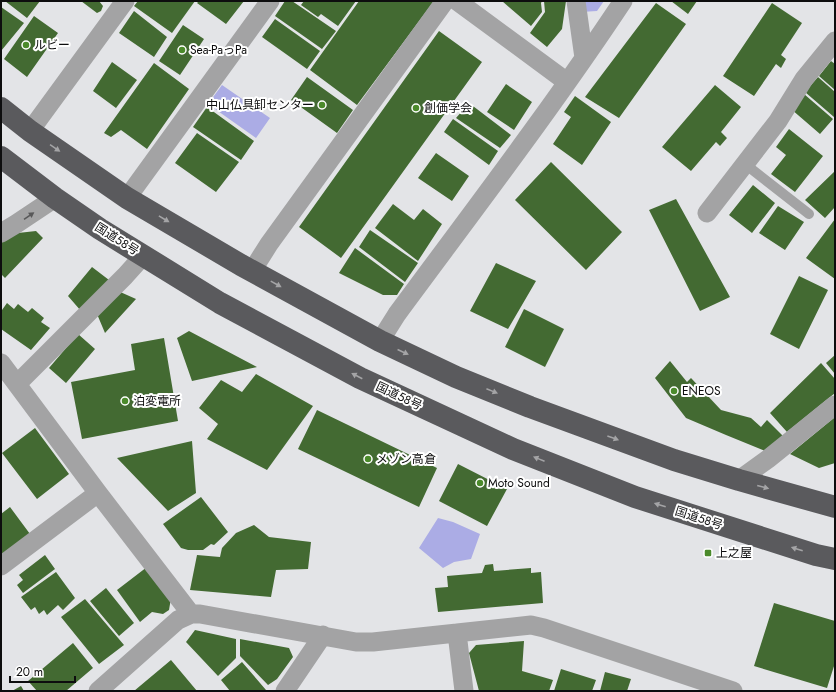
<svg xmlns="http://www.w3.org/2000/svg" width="836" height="692" viewBox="0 0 836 692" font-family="Jost,'Noto Sans JP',sans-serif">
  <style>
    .green { fill: #abace5 }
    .building { fill: #436a32 }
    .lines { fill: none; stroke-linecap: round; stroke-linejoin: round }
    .lane { stroke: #a3a3a4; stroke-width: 10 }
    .street { stroke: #a3a3a4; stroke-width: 19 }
    .highway { stroke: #5a5a5d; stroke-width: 22 }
    .oneway { fill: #a4a4a6 }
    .oneway2 { fill: #585859 }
    .poi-dot { fill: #4b8a2b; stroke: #fff; stroke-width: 1.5 }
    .labels { text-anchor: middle; stroke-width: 4; stroke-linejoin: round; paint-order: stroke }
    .poi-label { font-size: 12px; fill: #0d0d0e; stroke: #fff; text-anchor: start }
    .street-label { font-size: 12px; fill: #0d0d0e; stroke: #fff }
  </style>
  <rect width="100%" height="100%" fill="#e3e4e7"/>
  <path class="green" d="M 580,1 L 604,1 L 597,11 L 581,12 Z
    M 222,85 L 270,118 L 256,138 L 208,104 Z
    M 438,518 L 453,522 L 480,534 L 471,559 L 454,562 L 443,568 L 419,548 Z"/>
  <path class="building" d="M 5,1 L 40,1 L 27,18 Z
    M 81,1 L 99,1 L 103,6 L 101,11 L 97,13 Z
    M 138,1 L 195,1 L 172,33 L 134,6 Z
    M 199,1 L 244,1 L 226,24 L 197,3 Z
    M 285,1 L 292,1 L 336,31 L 322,49 L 275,16 Z
    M 304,1 L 356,1 L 338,26 L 321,14 L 318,17 L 301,5 Z
    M 359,1 L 434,1 L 357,105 L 310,70 Z
    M 502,1 L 542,1 L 541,3 L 542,12 L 531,26 Z
    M 544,1 L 566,1 L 562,29 L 547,47 L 530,33 L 545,12 Z
    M 671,1 L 697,1 L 688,14 Z
    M 656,3 L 686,24 L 619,118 L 585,97 Z
    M 772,3 L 802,23 L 781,55 L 786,59 L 781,68 L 776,64 L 754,96 L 723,76 Z
    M 1,7 L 24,23 L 1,51 Z
    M 134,11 L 167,37 L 154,57 L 119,33 Z
    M 34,16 L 58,33 L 27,77 L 4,59 Z
    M 275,19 L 320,51 L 307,69 L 262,37 Z
    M 183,25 L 204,39 L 180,75 L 159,61 Z
    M 439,31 L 482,62 L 341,258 L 299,227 Z
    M 831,61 L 835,64 L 835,90 L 819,76 Z
    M 112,62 L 137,80 L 116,108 L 93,91 Z
    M 154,63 L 189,89 L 147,149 L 121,130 L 111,137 L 104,133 Z
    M 307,77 L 353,110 L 337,133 L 291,100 Z
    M 818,77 L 835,92 L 835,116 L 834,117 L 805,92 Z
    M 506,84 L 532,102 L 514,130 L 487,112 Z
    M 715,85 L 741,107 L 721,132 L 727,138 L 720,146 L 716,142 L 691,171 L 662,147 Z
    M 804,94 L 833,119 L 820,134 L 791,109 Z
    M 575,96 L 611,122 L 582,165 L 553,144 L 571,117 L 564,112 Z
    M 469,103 L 511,135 L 500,148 L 456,118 Z
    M 207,107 L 254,141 L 241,160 L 193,127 Z
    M 453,119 L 498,151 L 489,165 L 444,132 Z
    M 789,129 L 823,156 L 795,192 L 771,174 L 786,155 L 776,147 Z
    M 197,133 L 239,162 L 216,192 L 175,163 Z
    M 436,153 L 469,176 L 452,201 L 418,178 Z
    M 551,162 L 622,232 L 586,270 L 515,200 Z
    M 835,171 L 835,207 L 825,218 L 805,200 Z
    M 753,185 L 775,203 L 752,233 L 729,215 Z
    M 676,199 L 730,297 L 700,311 L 649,210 Z
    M 393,204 L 414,220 L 423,209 L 442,224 L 418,261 L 375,228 Z
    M 778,206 L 804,222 L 785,250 L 759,233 Z
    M 835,219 L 835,279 L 806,258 Z
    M 370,230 L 418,263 L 405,282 L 359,247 Z
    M 36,231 L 43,238 L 5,278 L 1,274 L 1,243 L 18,233 Z
    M 355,248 L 404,284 L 397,295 L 383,295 L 339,273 Z
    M 496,263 L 536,281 L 508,329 L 470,311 Z
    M 92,267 L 109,280 L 81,311 L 68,296 Z
    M 799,276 L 828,290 L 799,349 L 770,334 Z
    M 118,291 L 136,299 L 105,333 L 97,314 Z
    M 7,303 L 14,309 L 18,304 L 28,312 L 32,308 L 44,318 L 41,322 L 50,328 L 31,350 L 1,329 L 1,309 L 2,310 Z
    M 524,309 L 564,329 L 545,367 L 505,347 Z
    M 189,331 L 257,367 L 192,381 L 177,338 Z
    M 78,334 L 95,349 L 66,383 L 49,368 Z
    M 164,338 L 178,421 L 82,439 L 71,382 L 135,370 L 131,344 Z
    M 835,355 L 835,374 L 826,363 Z
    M 670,361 L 687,382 L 691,378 L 721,410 L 751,418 L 761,427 L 767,420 L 784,437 L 765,451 L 726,435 L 686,418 L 655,378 Z
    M 821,363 L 835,379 L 835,393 L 787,432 L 770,413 Z
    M 256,374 L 313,406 L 267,470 L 207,439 L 218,424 L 199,408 L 221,380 L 242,392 Z
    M 317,410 L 437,468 L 419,507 L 298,449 Z
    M 835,417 L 835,463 L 819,468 L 790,454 Z
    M 35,428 L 69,474 L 37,499 L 2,453 Z
    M 192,441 L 196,493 L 168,511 L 117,458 Z
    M 458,464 L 507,489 L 487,526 L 439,501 Z
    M 201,497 L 228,532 L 214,545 L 211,544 L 203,550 L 188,550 L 181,548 L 163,524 Z
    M 10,507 L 30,534 L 1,556 L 1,514 Z
    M 254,525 L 269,537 L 311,542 L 308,569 L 276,570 L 271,597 L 190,590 L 197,555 L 220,557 L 222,548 L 236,533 Z
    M 45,555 L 55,569 L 23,593 L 17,585 L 23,580 L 19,575 Z
    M 493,564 L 494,571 L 531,568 L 531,573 L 541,572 L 543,603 L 438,612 L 435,588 L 448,587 L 447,576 L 482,573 L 485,565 Z
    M 147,567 L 171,598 L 169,610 L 163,614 L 152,612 L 140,622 L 117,590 Z
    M 56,572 L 75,598 L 63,610 L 58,605 L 47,615 L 44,610 L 39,614 L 35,607 L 31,610 L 21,597 Z
    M 106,588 L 134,623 L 119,636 L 90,601 Z
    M 85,599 L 124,645 L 99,664 L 61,617 Z
    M 774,603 L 835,621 L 835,663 L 827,688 L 754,666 Z
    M 195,630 L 236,639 L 236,658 L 218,676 L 186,642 Z
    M 240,639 L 289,648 L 293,657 L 277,679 L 268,685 L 240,656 Z
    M 524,641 L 522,671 L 553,680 L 549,691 L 479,691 L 469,653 L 476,645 Z
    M 73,643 L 93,668 L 66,691 L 37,691 L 28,681 Z
    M 171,660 L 197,691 L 134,691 Z
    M 242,662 L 266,690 L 266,691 L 230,691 L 221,680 Z
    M 561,669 L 596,680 L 592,691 L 554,691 Z
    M 605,672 L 631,679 L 627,691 L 600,691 Z
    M 21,686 L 24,691 L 12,691 Z"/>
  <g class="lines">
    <path class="lane" d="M 745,164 L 809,214"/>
    <path class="street" d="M 457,1 L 567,82
      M 576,1 L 584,58
      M 30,131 L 125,1
      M 127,198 L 270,1
      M 707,213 L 778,121 L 804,79 L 835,41
      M 1,233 L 16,224 L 55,198
      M 252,271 L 269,244 L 445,1
      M 380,341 L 397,314 C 473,211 552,108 623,1
      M 1,363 L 98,493 L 191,614 L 200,614 L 356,642 L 373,642 L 531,625 L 544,628 L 733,691
      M 17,384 L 125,276 L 143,256
      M 739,480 L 768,459 L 835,405
      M 1,566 L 98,493
      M 457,633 L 464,691
      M 98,691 L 178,620 L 191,614
      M 285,691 L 323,635"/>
    <path class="highway" d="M 1,108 L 30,131 L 127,198 L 241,265 L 380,341 L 456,377 L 530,407 L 674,460 L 739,480 L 835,507
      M 1,157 L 55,198 L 100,229 L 220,303 L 360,378 L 513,449 L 635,497 L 816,555 L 835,559"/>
  </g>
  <defs><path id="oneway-solid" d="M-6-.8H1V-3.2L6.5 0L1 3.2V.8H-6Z"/></defs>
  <g class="oneway">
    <use href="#oneway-solid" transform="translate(55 148) rotate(34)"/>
    <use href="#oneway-solid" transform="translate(164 219) rotate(31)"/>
    <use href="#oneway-solid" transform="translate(276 284) rotate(29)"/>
    <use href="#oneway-solid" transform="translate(403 352) rotate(25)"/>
    <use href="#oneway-solid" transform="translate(357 376) rotate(-153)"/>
    <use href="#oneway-solid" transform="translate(492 391) rotate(22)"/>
    <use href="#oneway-solid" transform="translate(613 438) rotate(20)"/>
    <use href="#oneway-solid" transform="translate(539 459) rotate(-158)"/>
    <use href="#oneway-solid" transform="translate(763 487) rotate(15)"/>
    <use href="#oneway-solid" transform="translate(660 505) rotate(-162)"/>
    <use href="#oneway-solid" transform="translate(797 549) rotate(-162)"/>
  </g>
  <use class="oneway2" href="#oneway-solid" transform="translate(29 216) rotate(-34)"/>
  <g class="poi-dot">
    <circle cx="26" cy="45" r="4"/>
    <circle cx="182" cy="50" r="4"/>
    <circle cx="322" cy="105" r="4"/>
    <circle cx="416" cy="108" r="4"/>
    <circle cx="674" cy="391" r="4"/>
    <circle cx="125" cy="401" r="4"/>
    <circle cx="368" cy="459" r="4"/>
    <circle cx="480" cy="483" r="4"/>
    <rect x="704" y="549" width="8" height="8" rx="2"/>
  </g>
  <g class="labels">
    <g class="poi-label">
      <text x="34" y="49">ルビー</text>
      <text x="190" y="54">Sea-PaっPa</text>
      <text x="314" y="109" text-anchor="end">中山仏具卸センター</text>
      <text x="424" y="112">創価学会</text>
      <text x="682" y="395">ENEOS</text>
      <text x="133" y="405">泊変電所</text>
      <text x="376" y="463">メゾン高倉</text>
      <text x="488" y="487">Moto Sound</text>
      <text x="716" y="557">上之屋</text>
    </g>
    <g class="street-label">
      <text transform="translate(117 239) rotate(32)" y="4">国道58号</text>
      <text transform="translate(399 396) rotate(25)" y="4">国道58号</text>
      <text transform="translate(699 518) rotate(18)" y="4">国道58号</text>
    </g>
  </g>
  <rect width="836" height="692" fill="none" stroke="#0d0d0e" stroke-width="4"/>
  <path d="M10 676v6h65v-6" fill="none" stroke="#0d0d0e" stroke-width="2"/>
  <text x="16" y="676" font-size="12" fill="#0d0d0e" stroke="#ffffff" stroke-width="3" paint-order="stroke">20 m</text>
</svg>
